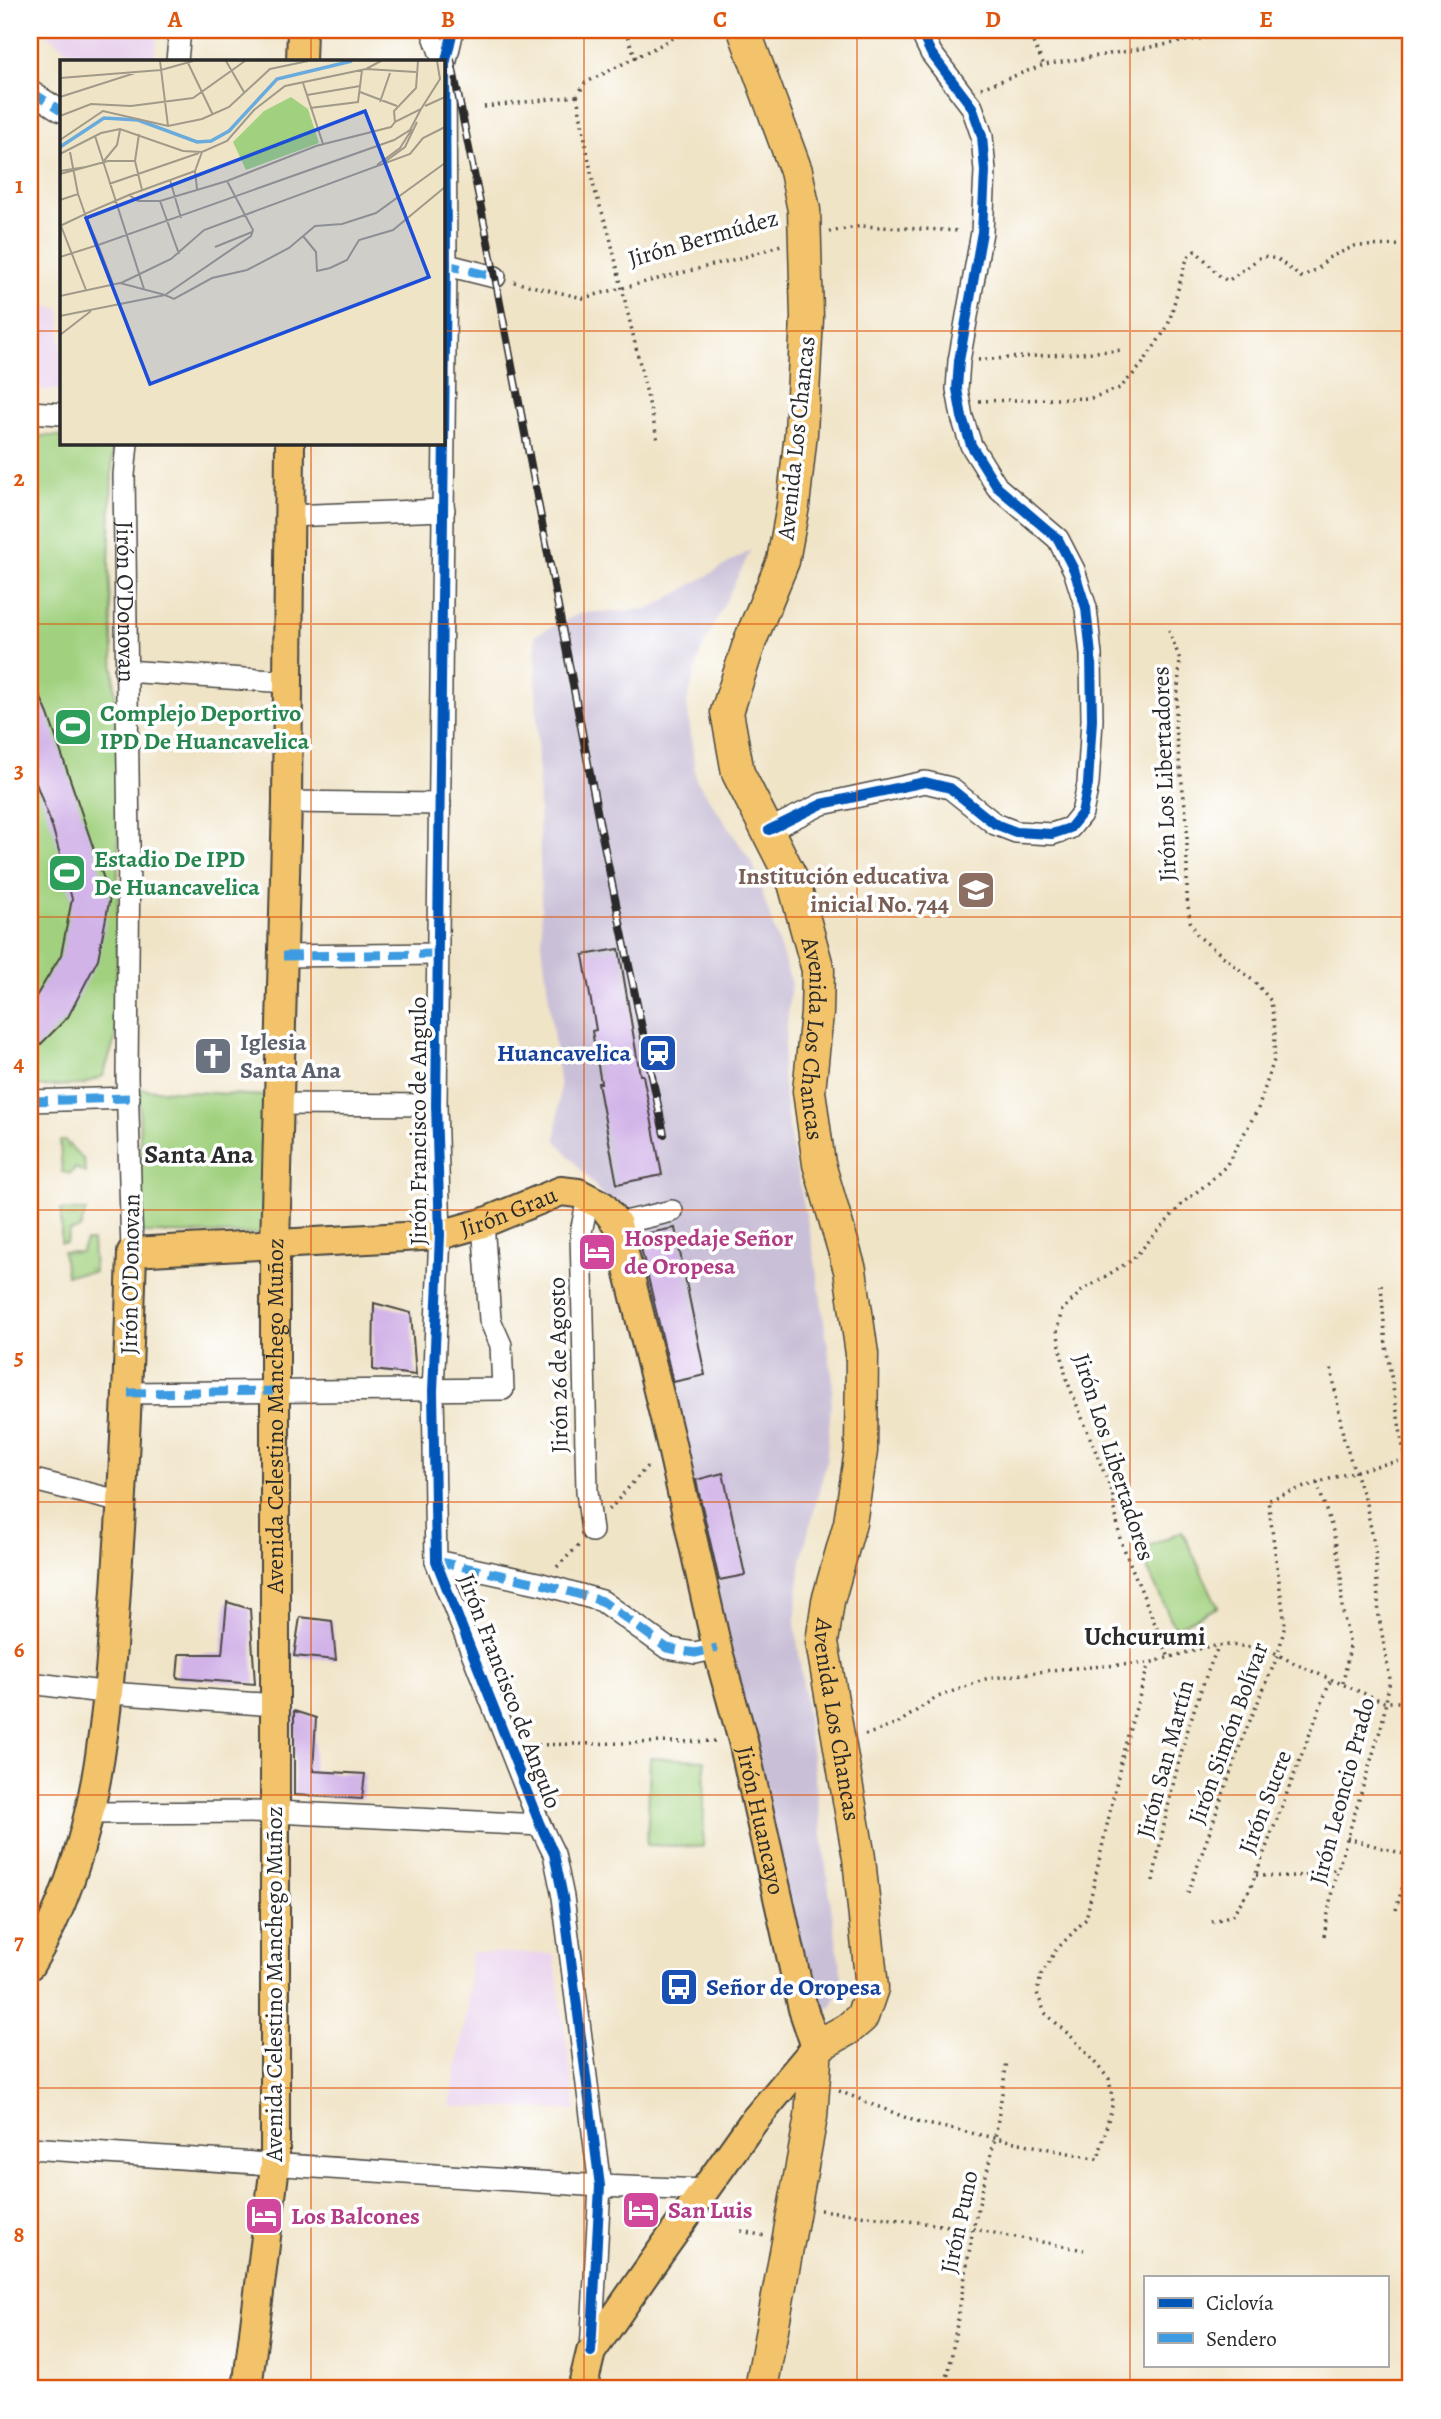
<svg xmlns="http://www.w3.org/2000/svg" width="1441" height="2419" viewBox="0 0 1441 2419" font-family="Alegreya,serif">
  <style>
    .built { fill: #e9d2ed }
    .industrial { fill: #c9bfd7 }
    .grass { fill: url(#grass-tufts); stroke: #667e55; stroke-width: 2 }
    .green { fill: #a1d17f; stroke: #667e55; stroke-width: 2 }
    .building { fill: #d1b3e8 }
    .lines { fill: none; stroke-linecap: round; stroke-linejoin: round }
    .minor-casing { stroke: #494742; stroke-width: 24 }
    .major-casing { stroke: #494742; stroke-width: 32 }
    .highway-casing { stroke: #494742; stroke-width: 35 }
    .path { stroke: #494742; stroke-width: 3.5; stroke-dasharray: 2 5; stroke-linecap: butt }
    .minor { stroke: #fff; stroke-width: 21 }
    .major { stroke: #f2c36a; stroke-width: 28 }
    .highway { stroke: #f2c36a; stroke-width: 32 }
    .rail-casing { stroke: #2b2b2b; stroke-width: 8 }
    .rail { stroke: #fff; stroke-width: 5; stroke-dasharray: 16; stroke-linecap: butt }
    .quiet { stroke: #3d9ce1; stroke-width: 9; stroke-dasharray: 18 9; stroke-linecap: butt }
    .cycleway-casing { stroke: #fff; stroke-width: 15 }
    .cycleway { stroke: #0057b8; stroke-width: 10 }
    .grid { fill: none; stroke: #df570e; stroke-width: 2; stroke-opacity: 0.55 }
    .labels { text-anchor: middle; stroke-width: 7; stroke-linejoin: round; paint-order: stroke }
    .street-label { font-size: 24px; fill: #2b2b2b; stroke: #fff }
    .leisure-label { font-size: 24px; font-weight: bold; fill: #27864d; stroke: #fff; text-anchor: start }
    .education-label { font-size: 24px; font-weight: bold; fill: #785e54; stroke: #fff; text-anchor: end }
    .worship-label { font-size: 24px; font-weight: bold; fill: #5b616d; stroke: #fff; text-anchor: start }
    .transit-label { font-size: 24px; font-weight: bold; fill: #164399; stroke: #fff; text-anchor: end }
    .hotel-label { font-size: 24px; font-weight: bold; fill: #b23c85; stroke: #fff; text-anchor: start }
    .neighbourhood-label { font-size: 26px; font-weight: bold; fill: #2b2b2b; stroke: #fff }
    .inset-river { fill: none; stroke: #6aabde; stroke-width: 3.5 }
    .inset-road { fill: none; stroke: #a19a89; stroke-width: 2 }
    .view { fill: #1d4ed8; fill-opacity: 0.15; stroke: #1d4ed8; stroke-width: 3.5 }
    .inset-edge { fill: none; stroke: #2b2b2b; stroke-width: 3.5 }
    .neatline { fill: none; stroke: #df570e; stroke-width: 2.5 }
    .grid-label { font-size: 23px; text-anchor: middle; font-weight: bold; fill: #df570e }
  </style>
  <defs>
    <pattern id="grass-tufts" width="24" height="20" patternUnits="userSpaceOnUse" patternTransform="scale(1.75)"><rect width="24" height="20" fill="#a1d17f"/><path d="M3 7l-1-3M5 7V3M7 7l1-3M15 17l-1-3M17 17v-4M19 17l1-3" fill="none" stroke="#83aa68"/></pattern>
  </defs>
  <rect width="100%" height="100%" fill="#fff"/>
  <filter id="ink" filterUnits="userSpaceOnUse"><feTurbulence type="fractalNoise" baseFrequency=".0143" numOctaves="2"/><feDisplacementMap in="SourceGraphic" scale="14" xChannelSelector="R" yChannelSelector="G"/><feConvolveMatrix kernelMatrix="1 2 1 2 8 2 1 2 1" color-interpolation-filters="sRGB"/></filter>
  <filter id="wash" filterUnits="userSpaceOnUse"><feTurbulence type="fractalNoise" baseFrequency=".00686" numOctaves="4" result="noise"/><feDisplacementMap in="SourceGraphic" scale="28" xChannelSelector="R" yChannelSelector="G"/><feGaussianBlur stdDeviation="1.57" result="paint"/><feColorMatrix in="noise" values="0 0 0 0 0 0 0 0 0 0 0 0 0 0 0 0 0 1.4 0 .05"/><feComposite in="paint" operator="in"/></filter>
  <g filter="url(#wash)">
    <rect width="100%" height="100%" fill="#f0e4c7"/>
    <path class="built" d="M 41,30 L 158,30 L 154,61 L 81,61 Z
      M 30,304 L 61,309 L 61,390 L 30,390 Z
      M 471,1952 L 554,1954 L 576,2110 L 450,2106 L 467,2011 Z"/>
    <path class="industrial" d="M 751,550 L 700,653 L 687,703 L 696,779 L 753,864 L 791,982 L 782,1073 L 790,1137 L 814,1254 L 833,1381 L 826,1464 L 801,1560 L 795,1623 L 832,1913 L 843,1982 L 831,2008 L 812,2009 L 631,1229 L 556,1140 L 560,1088 L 542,944 L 535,635 L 581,613 L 650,609 Z"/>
    <path class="grass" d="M 65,1141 L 83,1159 L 86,1173 L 75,1168 L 70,1174 L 62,1172 L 60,1141 Z
      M 61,1210 L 86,1211 L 80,1229 L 70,1231 L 66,1243 L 61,1243 Z
      M 86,1241 L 92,1241 L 94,1272 L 66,1275 L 63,1252 L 81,1252 Z"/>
    <path class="green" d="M 30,436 L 61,436 L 61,443 L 113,443 L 109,565 L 119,787 L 116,1036 L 103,1076 L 82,1085 L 30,1087 Z
      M 139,1089 L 264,1096 L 264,1234 L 142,1233 Z
      M 1182,1531 L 1218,1607 L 1175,1628 L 1139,1551 Z
      M 650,1758 L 705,1760 L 703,1847 L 647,1845 Z"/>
    <g id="blocks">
      <path class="building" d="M 30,673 L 48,714 L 110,897 L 98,959 L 68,1017 L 30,1055 L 30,1002 L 35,998 L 61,955 L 72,899 L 53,829 L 30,767 Z
        M 619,949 L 640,1075 L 643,1075 L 662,1175 L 617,1184 L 598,1083 L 601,1083 L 592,1031 L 596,1030 L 583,955 Z
        M 675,1228 L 705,1375 L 673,1382 L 638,1235 Z
        M 374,1303 L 411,1313 L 416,1375 L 373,1370 Z
        M 723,1473 L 745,1575 L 719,1580 L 696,1480 Z
        M 227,1602 L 250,1609 L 255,1684 L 177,1678 L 179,1654 L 222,1654 Z
        M 300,1617 L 332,1621 L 336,1660 L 294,1656 Z
        M 294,1711 L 316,1718 L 313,1771 L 365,1774 L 362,1799 L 294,1795 Z"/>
    </g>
  </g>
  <g filter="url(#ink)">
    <use href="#blocks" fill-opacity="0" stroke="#494742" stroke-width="2"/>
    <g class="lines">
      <defs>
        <g id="minor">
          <path d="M 432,30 L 444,64"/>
          <path d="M 453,30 L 445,65 L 446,264 L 436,1105 L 440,1235 L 433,1391 L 436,1561 L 540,1825 L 554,1854 L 563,1897 L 600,2186 L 591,2352"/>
          <path d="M 177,61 L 180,30"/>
          <path d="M 30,91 L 61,111"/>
          <path d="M 443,264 L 495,277"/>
          <path d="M 30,412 L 61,414"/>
          <path id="s1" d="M 127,443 L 124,475 L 129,845 L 127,1077 L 132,1252"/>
          <path d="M 288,516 L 444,510"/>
          <path d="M 125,671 L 288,682"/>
          <path d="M 287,802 L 440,804"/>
          <path d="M 769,830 L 822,804 L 925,782 L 950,788 L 995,824 L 1016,832 L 1052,834 L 1070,828 L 1082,813 L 1088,784 L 1092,720 L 1091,655 L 1086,608 L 1074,570 L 1058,539 L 997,487 L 971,445 L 962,417 L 957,389 L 959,361 L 982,232 L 985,171 L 982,136 L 972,107 L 931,53 L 920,30"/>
          <path d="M 283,956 L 438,954"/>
          <path d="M 30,1101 L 129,1098"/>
          <path d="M 278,1104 L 436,1105"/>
          <path d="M 588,1199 L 581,1232 L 587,1491 L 592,1531"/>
          <path d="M 617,1224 L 672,1211"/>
          <path d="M 128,1393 L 503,1389 L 501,1345 L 490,1320 L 483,1223"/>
          <path d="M 30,1479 L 122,1502"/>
          <path d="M 436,1561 L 542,1584 L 602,1601 L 667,1648 L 695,1653 L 717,1648"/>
          <path d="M 30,1683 L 110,1693 L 275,1705"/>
          <path d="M 89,1813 L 275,1812 L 540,1825"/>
          <path d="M 30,2148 L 600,2186 L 705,2190"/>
        </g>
        <g id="major">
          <path d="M 301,61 L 302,30"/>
          <path id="s2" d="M 30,1965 C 103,1845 109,1696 118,1559 C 125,1457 129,1355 132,1252 L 440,1235 L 483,1223 L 561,1191 L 578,1193 L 603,1206 L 617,1224 L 670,1439 L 717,1648 L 743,1741 L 803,2009 L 816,2047 L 753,2122 L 647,2271 L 591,2352 L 582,2389"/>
          <path id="s3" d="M 247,2389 L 275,2165 L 275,1245 L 287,802 L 290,443"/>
        </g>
        <g id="highway">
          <path id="s4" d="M 744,30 L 796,171 L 804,210 L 807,318 L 801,433 L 793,506 L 783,561 L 750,641 L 727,712 L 738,773 L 794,883 L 818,970 L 817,1013 L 809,1091 L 819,1164 L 850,1270 L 862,1354 L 861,1451 L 850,1523 L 828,1601 L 822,1642 L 859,1858 L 872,1988 L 862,2017 L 848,2029 L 816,2047 L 811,2117 L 761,2389"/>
        </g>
      </defs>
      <use href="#minor" class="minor-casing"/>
      <use href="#major" class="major-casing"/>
      <use href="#highway" class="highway-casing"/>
      <path class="path" d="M 625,30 L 636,58
        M 1027,30 L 1044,65
        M 981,88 L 1044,65 L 1252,30
        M 577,96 L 594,188 L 609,233 L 658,441
        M 577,96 L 585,83 L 690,30
        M 484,107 L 577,96
        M 829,232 L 862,226 L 961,231
        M 514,282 L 583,298 L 748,256 L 781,245
        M 978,360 L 1124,350
        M 979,401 L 1091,398 L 1120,388 L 1141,366 L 1168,326 L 1184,267 L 1188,257 L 1195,251 C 1210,262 1212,273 1228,281 L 1262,256 L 1277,259 L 1301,277 L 1318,269 L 1328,258 L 1355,246 L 1411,245
        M 1169,630 L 1180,660 L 1175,728 L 1187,822 L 1187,898 L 1190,921 L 1198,936 L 1255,982 L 1271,1001 L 1275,1031 L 1274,1060 L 1258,1109 L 1226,1166 L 1208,1183 L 1184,1202 L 1132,1260 L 1083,1290 L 1062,1310 L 1057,1330 L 1066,1378 L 1112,1492 L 1120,1539 L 1169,1658
        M 1381,1285 L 1386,1346 L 1411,1494
        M 1317,1483 L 1333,1531 L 1341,1570 L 1342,1608 L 1350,1646 L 1343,1683
        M 609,1510 L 650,1463
        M 557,1567 L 579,1545
        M 865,1735 L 897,1724 L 935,1698 L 986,1679 L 1060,1669 L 1149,1663 L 1206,1647 L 1228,1645 L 1266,1648 L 1295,1664 L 1384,1702 L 1411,1702
        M 531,1745 L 720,1741
        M 1347,1838 L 1411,1856
        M 1256,1875 C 1285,1878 1310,1876 1338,1869
        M 1153,1881 C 1168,1801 1185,1722 1218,1647
        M 1188,1893 L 1243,1737 L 1278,1655 L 1285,1625 L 1268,1500 C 1315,1483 1362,1467 1411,1459
        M 1396,1910 L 1411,1857
        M 1212,1922 L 1232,1915 L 1250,1889 L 1331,1679
        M 1324,1936 L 1333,1885 L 1382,1724 L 1390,1679 L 1379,1617 L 1375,1548 L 1366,1504 L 1344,1440 L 1331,1367
        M 839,2091 L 917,2122 L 1098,2159 L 1113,2102 L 1109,2079 L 1075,2040 L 1045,2013 L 1037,1993 L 1041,1975 L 1056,1950 L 1086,1919 L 1124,1749 L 1149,1663
        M 820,2210 L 973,2229 L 1084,2250
        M 741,2231 L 765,2236
        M 943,2389 L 949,2371 L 973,2229 L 995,2138 L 1007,2061"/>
      <use href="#minor" class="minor"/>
      <use href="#major" class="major"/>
      <use href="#highway" class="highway"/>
      <defs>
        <path id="rail" d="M 445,30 L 495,277 L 600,826 L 664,1134"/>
      </defs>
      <use href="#rail" class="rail-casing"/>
      <use href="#rail" class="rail"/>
      <path class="quiet" d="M 30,91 L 61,111
        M 443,264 L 495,277
        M 283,956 L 438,954
        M 30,1101 L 129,1098
        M 128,1393 L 273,1391
        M 436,1561 L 542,1584 L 602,1601 L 667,1648 L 695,1653 L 717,1648"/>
      <defs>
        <path id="cycleway" d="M 453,30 L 445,65 L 446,264 L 436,1105 L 440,1235 L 433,1391 L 436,1561 L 540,1825 L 554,1854 L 563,1897 L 600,2186 L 591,2352
          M 769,830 L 822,804 L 925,782 L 950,788 L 995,824 L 1016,832 L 1052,834 L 1070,828 L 1082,813 L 1088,784 L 1092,720 L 1091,655 L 1086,608 L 1074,570 L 1058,539 L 997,487 L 971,445 L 962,417 L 957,389 L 959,361 L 982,232 L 985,171 L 982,136 L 972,107 L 931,53 L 920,30"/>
      </defs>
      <use href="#cycleway" class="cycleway-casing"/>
      <use href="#cycleway" class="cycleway"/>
    </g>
  </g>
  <path class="grid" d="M 311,30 L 311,61M 584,30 L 584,2389M 857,30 L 857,2389M 1130,30 L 1130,2389M 30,331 L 61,331M 443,331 L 1411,331M 311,443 L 311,2389M 30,624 L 1411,624M 30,917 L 1411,917M 30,1210 L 1411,1210M 30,1502 L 1411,1502M 30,1795 L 1411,1795M 30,2088 L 1411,2088"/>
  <defs>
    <symbol id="stadium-square" viewBox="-11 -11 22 22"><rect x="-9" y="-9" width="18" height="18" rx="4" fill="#2e9e5b" stroke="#fff"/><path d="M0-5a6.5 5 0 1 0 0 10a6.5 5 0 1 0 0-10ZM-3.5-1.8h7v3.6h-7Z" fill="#fff"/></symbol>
    <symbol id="school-square" viewBox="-11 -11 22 22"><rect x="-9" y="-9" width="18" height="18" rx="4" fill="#8d6e63" stroke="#fff"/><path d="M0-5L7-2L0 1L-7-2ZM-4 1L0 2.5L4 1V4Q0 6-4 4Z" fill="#fff"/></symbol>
    <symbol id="station-square" viewBox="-11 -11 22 22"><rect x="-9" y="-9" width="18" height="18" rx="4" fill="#1a4fb4" stroke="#fff"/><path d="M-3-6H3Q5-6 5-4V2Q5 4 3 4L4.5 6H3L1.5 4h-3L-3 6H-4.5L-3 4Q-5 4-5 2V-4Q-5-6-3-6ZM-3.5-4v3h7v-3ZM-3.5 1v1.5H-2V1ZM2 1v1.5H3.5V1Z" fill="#fff"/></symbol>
    <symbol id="church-square" viewBox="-11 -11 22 22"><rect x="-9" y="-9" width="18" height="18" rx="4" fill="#6b7280" stroke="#fff"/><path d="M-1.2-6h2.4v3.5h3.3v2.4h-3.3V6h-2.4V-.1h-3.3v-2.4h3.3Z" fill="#fff"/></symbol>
    <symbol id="hotel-square" viewBox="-11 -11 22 22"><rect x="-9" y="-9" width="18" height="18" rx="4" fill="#d1479c" stroke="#fff"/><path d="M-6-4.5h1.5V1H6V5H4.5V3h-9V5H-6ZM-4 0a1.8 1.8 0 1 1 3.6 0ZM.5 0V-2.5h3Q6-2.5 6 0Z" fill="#fff"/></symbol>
    <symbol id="bus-square" viewBox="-11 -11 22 22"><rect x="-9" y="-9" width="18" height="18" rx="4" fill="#1a4fb4" stroke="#fff"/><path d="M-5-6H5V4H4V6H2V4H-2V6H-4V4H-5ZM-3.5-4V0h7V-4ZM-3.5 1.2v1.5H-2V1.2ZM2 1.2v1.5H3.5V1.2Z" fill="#fff"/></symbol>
  </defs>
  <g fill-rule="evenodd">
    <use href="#stadium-square" x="51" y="705" width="44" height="44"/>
    <use href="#stadium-square" x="45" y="851" width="44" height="44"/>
    <use href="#school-square" x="954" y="868" width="44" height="44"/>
    <use href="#station-square" x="636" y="1031" width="44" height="44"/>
    <use href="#church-square" x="191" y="1034" width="44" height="44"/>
    <use href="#hotel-square" x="575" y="1230" width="44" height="44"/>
    <use href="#bus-square" x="657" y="1965" width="44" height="44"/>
    <use href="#hotel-square" x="619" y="2188" width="44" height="44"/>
    <use href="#hotel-square" x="242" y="2194" width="44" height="44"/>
  </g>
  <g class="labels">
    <g class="street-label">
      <text transform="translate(703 238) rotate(-16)" y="8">Jirón Bermúdez</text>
      <text transform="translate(796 438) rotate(-84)" y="8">Avenida Los Chancas</text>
      <text dy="8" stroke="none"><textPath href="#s1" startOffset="159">Jirón O'Donovan</textPath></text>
      <text transform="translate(1164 774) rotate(-92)" y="8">Jirón Los Libertadores</text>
      <text dy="8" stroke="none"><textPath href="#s4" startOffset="1048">Avenida Los Chancas</textPath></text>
      <text transform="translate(418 1121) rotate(-90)" y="8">Jirón Francisco de Angulo</text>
      <text dy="8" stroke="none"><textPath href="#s2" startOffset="1108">Jirón Grau</textPath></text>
      <text transform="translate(130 1274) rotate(-89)" y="8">Jirón O'Donovan</text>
      <text transform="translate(558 1365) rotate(-91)" y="8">Jirón 26 de Agosto</text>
      <text dy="8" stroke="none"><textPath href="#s3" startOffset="975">Avenida Celestino Manchego Muñoz</textPath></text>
      <text transform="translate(1114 1457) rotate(72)" y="8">Jirón Los Libertadores</text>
      <text transform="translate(510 1691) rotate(69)" y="8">Jirón Francisco de Angulo</text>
      <text dy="8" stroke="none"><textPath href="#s4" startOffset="1741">Avenida Los Chancas</textPath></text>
      <text transform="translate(1228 1733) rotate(-70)" y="8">Jirón Simón Bolívar</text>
      <text transform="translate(1165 1759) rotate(-75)" y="8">Jirón San Martín</text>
      <text transform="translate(1342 1791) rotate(-75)" y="8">Jirón Leoncio Prado</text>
      <text transform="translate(1265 1802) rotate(-69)" y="8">Jirón Sucre</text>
      <text dy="8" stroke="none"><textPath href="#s2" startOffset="1846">Jirón Huancayo</textPath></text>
      <text transform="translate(274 1984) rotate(-90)" y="8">Avenida Celestino Manchego Muñoz</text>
      <text transform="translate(959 2222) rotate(-78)" y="8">Jirón Puno</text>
    </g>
    <g class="leisure-label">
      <text x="100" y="721">Complejo Deportivo<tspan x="100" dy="28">IPD De Huancavelica</tspan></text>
      <text x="94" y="867">Estadio De IPD<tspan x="94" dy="28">De Huancavelica</tspan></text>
    </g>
    <g class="education-label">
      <text x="949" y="884">Institución educativa<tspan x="949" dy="28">inicial No. 744</tspan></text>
    </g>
    <g class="worship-label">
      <text x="240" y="1050">Iglesia<tspan x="240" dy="28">Santa Ana</tspan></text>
    </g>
    <g class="transit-label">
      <text x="631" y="1061">Huancavelica</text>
      <text x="706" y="1995" text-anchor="start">Señor de Oropesa</text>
    </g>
    <g class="hotel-label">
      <text x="624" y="1246">Hospedaje Señor<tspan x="624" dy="28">de Oropesa</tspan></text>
      <text x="668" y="2218">San Luis</text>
      <text x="291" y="2224">Los Balcones</text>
    </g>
    <g class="neighbourhood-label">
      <text x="199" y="1163">Santa Ana</text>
      <text x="1145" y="1645">Uchcurumi</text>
    </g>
  </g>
  <g transform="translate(60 60)">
    <rect width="385" height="385" fill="#f0e4c7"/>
    <path d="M 231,37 L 248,49 L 259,83 L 186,110 L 173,82 L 204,51 Z" fill="#a1d17f"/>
    <path class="inset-river" d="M 0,87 L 44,58 L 78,60 L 137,82 L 151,81 L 169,71 L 217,19 L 292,1"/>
    <path class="inset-road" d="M 100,1 L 108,66M 166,1 L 184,32M 358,1 L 356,28 L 334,51 L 335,62 L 361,49 L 380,19 L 377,1M 128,3 L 153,55M 306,9 L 356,12M 0,18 L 101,10 L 133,1M 243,23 L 263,84M 300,32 L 337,46M 247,35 L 300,26M 0,37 L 75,13M 320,42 L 330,13M 365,46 L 385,37M 250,48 L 298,42 L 302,10M 0,56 L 31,44 L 71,46 L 133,38 L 185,1M 79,74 L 75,101 L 82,130M 35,76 L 84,229M 0,80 L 43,51 L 108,66 L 142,59 L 169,47 L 210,9 L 248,1M 10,92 L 18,134M 0,94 L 41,73 L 60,69 L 123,91 L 142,92 L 167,81 L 194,50 L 225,26 L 306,9 L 321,1M 326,101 L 345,87 L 357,62M 43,102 L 57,85 L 60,70M 317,105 L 340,88 L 352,69M 0,111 L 26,107M 0,114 L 48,101 L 75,101M 110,120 L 121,158M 167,121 L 256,86 L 331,67 L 335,62M 49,124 L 139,93M 137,129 L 135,111 L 142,92M 69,135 L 135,111M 0,140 L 18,134 L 25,154 L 69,135 L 78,141 L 100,141 L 167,121 L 193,170 L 191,176 L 105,235 L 60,223 L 0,236M 100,141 L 119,194M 0,166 L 25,154 L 38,185 L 0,197M 1,166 L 26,230M 243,176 L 256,192 L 257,211 L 270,208 L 287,200 L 299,180 L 333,170 L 385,127M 155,187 L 192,172M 61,223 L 111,199 L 144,170 L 350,94 L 363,78 L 385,67M 53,224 L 38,185 L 334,80 L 350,70 L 361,49M 0,256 L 105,235 L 114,239 L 152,218 L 187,210 L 229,188 L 255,166 L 282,164 L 316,153 L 385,103M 0,275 L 31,251"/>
    <path class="view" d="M 305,51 L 369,217 L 90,324 L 26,158 Z"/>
    <rect width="385" height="385" class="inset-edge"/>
  </g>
  <rect width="1441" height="2419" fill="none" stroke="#fff" stroke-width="77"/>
  <rect x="1144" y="2276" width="245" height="91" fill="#ffffff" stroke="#aaaaaa" stroke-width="2"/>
  <rect x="1158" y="2298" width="35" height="10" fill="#0057b8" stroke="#aaaaaa" stroke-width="2"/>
  <text x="1206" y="2310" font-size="21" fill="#2b2b2b">Ciclovía</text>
  <rect x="1158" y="2333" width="35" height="10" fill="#3d9ce1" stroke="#aaaaaa" stroke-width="2"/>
  <text x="1206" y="2346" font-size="21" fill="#2b2b2b">Sendero</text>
  <rect x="38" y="38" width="1364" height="2342" class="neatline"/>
  <g class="grid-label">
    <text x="175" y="27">A</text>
    <text x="448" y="27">B</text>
    <text x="720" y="27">C</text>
    <text x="993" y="27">D</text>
    <text x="1266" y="27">E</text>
    <text x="19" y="193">1</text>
    <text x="19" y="486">2</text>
    <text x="19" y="778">3</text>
    <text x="19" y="1071">4</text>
    <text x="19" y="1364">5</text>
    <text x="19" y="1657">6</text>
    <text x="19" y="1949">7</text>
    <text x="19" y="2242">8</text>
  </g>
</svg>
